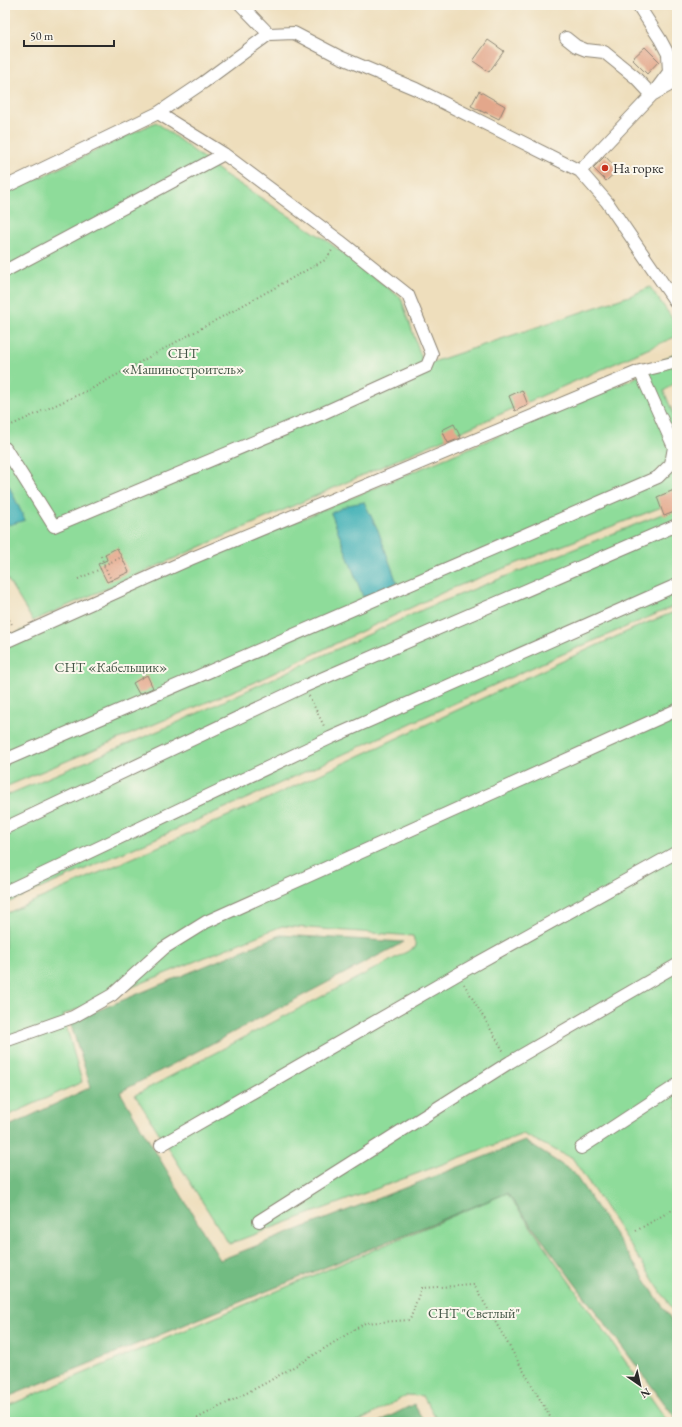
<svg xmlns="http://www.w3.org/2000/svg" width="682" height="1427" viewBox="0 0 682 1427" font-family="'EB Garamond',serif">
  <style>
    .green { fill: #8edc9a; stroke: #5c8462 }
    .forest { fill: #72bc82; stroke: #4e7456 }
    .water { fill: #3fb0b6; stroke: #356e70 }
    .building { fill: #e3a78b }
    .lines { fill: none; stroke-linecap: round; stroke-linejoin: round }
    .minor-casing { stroke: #8c8474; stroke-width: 14 }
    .path { stroke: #8c8474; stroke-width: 2; stroke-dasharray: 1 3; stroke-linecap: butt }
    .minor { stroke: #fff; stroke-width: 12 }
    .poi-dot { fill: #c8321e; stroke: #fbf7ec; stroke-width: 1.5 }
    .labels { text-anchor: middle; stroke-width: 4; stroke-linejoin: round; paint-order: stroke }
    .poi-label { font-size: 14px; fill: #2b2b2b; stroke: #fbf7ec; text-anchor: start }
    .park-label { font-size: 14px; fill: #445747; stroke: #fbf7ec }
  </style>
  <rect width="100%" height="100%" fill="#fbf7ec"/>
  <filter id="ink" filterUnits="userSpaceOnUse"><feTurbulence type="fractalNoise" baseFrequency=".025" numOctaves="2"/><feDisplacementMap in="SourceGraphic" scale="8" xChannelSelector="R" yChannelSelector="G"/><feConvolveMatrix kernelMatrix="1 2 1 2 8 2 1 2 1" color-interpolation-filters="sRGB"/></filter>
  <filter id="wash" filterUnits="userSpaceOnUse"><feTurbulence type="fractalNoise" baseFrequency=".012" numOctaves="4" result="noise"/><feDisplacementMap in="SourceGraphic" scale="16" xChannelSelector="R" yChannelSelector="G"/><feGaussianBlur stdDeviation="0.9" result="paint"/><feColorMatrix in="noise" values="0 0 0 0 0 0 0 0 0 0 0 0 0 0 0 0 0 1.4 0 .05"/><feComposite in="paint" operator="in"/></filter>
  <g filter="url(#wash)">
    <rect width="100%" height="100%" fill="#eedebc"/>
    <path class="green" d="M 156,122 L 224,174 L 326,240 L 401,298 L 424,365 L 632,295 L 650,287 L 677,325 L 677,336 L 33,621 L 5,575 L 5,194 Z
      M 677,351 L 677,381 L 664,391 L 677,423 L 677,501 L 448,590 L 257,681 L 5,787 L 5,638 L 88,601 L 268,533 L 633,379 Z
      M 677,508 L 677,605 L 542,663 L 248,798 L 5,904 L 5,796 L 172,725 L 424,609 Z
      M 677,611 L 677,1316 L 573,1159 L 523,1134 L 229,1244 L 135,1095 L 416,947 L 413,936 L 282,926 L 63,1015 L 82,1082 L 5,1117 L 5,914 L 269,798 L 543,670 L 644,624 Z
      M 507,1193 L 668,1422 L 438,1422 L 423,1396 L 407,1395 L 358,1422 L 5,1422 L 5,1407 Z"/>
    <path class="forest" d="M 280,935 L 404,942 L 120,1092 L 220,1260 L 525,1141 L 573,1172 L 677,1328 L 677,1420 L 507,1193 L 5,1398 L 5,1128 L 91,1087 L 70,1022 Z
      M 414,1404 L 424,1422 L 379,1422 Z"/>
    <path class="water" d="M 5,480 L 9,486 L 25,520 L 9,525 L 5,520 Z
      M 364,502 L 378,530 L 397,583 L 374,594 L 363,597 L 331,513 L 348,505 Z"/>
    <g id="blocks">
      <path class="building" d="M 488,40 L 504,51 L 489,72 L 473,61 Z
        M 645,47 L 659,61 L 647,74 L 632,59 Z
        M 479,91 L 505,106 L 499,119 L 485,112 L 485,113 L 471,106 Z
        M 605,156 L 618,170 L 606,181 L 593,168 Z
        M 522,390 L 528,405 L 515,411 L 509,396 Z
        M 454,424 L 461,438 L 448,443 L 442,430 Z
        M 674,490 L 677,497 L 677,511 L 664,516 L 657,497 Z
        M 117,548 L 129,572 L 107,582 L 98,564 L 107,560 L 105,554 Z
        M 147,675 L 153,688 L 139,694 L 133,683 Z"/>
    </g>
  </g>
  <g filter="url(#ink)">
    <use href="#blocks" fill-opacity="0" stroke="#8c8474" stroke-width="1"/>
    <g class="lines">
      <defs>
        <path id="minor" d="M 241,5 L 269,34
          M 566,38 L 576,46 L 586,50 L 604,52 L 635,77 L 652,95 L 677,81
          M 580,171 L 652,95 L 669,72 L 668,54 L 660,39 L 638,5
          M 5,187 L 158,113 L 204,82 L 269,34 L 294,33 L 340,57 L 416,89 L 580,171 L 607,202 L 677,304
          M 5,271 L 224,154
          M 5,448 L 54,526 L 323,413 L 427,366 L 432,354 L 408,295 L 340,241 L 224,154 L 158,113
          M 5,642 L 190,559 L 640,371 L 677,362
          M 5,760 L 658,477 L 671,464 L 674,447 L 640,371
          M 5,828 L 305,686 L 677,525
          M 5,892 L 330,738 L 677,585
          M 5,1041 L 73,1017 L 112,995 L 164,948 L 206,922 L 677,710
          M 161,1145 L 458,974 L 677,852
          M 581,1148 L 677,1085
          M 259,1221 L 510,1062 L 677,965"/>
      </defs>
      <use href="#minor" class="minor-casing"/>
      <path class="path" d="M 5,428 L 93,388 L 325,260 L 333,249
        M 101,556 L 104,564
        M 104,565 L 122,557
        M 78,579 L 105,567 L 112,582
        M 5,613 L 13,626
        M 309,696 L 325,728
        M 464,984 L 504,1052
        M 636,1231 L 677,1207
        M 190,1422 L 264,1384 L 314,1355 L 365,1323 L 410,1320 L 421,1288 L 474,1285 L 553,1422"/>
      <use href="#minor" class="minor"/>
    </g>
  </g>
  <circle class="poi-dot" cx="605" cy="168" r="4"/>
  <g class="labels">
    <g class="poi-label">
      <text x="613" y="173">На горке</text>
    </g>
    <g class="park-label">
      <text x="183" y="358">СНТ<tspan x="183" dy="16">«Машиностроитель»</tspan></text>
      <text x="111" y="672">СНТ «Кабельщик»</text>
      <text x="474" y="1318">СНТ "Светлый"</text>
    </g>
  </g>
  <rect width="682" height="1427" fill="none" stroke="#fbf7ec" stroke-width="20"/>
  <g transform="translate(640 1385) rotate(146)" stroke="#fbf7ec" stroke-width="3" paint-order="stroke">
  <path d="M0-3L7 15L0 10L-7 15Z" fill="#2b2b2b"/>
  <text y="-6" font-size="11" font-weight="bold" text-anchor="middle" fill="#2b2b2b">N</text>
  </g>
  <path d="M24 40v6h90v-6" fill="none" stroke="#2b2b2b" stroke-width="2"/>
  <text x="30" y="40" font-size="12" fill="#2b2b2b" stroke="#fbf7ec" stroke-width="3" paint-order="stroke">50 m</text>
</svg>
